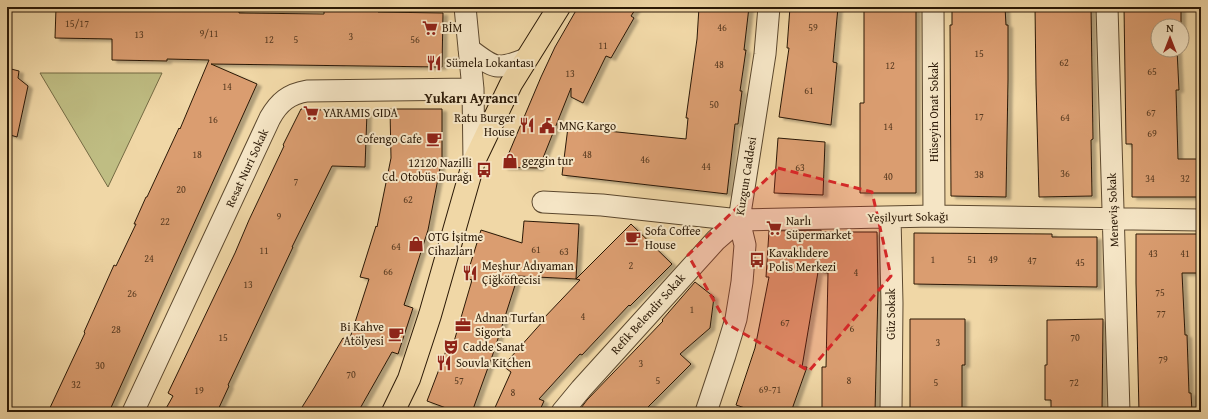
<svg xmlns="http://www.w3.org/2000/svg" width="1208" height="419" viewBox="0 0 1208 419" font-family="'Gentium Book Plus',serif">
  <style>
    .green { fill: #bfbd83; stroke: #756b44 }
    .building { fill: #da9d6f; stroke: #2b1906; filter: url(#shadow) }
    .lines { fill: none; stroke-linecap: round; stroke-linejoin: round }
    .minor-casing { stroke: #5c482e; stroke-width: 23 }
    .major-casing { stroke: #2b1906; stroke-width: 24 }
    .minor { stroke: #f5e5c5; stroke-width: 21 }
    .major { stroke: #f0d7a6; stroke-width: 22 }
    .marked { fill: #d62828; fill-opacity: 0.2; stroke: #d62828; stroke-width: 3; stroke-dasharray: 8 5; stroke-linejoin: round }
    .labels { text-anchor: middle; stroke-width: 4; stroke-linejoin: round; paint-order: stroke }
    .number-label { font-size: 10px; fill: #573a20 }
    .poi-label { font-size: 12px; fill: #2b1906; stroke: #f5e5c5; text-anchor: start }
    .street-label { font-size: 12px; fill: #2b1906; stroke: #f5e5c5 }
    .quarter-label { font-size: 14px; font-weight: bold; fill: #2b1906; stroke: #f5e5c5 }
  </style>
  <defs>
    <filter id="shadow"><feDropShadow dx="4.5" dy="2.5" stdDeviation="1" flood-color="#0004"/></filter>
  </defs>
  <rect width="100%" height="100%" fill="#f0d7a6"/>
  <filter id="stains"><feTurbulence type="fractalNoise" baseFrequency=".005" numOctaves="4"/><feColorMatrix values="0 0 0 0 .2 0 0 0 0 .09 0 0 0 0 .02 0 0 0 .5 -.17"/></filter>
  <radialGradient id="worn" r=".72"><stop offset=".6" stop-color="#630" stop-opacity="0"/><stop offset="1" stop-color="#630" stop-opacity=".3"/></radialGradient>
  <path class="green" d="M 40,73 L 162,73 L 108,187 Z"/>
  <path class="building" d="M 112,7 L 239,7 L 239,13 L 324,14 L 324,7 L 378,7 L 378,12 L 443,13 L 442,67 L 211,64 L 257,84 L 109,412 L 48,412 L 85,333 L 84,332 L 114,265 L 116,266 L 136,224 L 134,224 L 146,197 L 147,197 L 179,128 L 180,129 L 209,60 L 167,59 L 167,61 L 112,60 L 112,39 L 55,38 L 56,8 L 112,8 Z
    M 578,7 L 637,7 L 631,16 L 634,18 L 611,58 L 606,56 L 583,103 L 571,97 L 571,88 L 539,168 L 503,167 L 541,77 L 555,47 Z
    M 699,7 L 749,7 L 744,50 L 746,50 L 740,91 L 742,91 L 738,124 L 735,124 L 727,194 L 562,175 L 568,127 L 686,139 L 688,118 L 686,118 L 697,39 Z
    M 790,7 L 838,7 L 833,62 L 837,63 L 831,125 L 779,117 L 789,48 L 787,48 Z
    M 864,7 L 916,7 L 916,193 L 860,193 L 860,103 L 864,103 Z
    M 952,7 L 1005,7 L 1006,25 L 1008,25 L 1008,80 L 1006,197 L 951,196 L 950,25 L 952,25 Z
    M 1035,7 L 1091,7 L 1093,139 L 1091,140 L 1092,196 L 1039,197 L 1036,85 Z
    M 1124,7 L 1181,7 L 1181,26 L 1158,26 L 1158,51 L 1177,50 L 1179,90 L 1176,90 L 1178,159 L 1201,159 L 1201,197 L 1132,197 L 1132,144 L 1126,144 Z
    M 7,68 L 19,71 L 18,78 L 28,86 L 17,137 L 7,134 Z
    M 301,109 L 367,112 L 365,167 L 332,166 L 292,247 L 293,247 L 228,385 L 229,386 L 217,412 L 164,412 L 173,396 L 168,393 L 235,253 L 249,220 L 284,146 L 283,145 Z
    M 390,109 L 442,109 L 442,158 L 428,230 L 404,305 L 413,308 L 398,354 L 392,352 L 358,412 L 299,412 L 314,388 L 343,338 L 349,341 L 369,279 L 360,277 L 376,226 L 377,227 L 391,158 Z
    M 778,138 L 825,142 L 823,195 L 774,193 Z
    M 524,221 L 579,224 L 576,279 L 518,276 L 494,351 L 472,412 L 457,412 L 427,401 L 449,343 L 453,345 L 472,280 L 466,278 L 481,230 L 522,243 Z
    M 631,224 L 672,264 L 630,306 L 629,305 L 582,355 L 580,354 L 539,399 L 544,401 L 539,412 L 493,412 L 511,372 L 503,366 L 544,320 L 543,319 L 580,280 L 576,279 Z
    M 821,230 L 821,232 L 877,232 L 878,290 L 875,412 L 822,412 L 822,367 L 826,367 L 828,273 L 818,272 L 802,367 L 807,367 L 791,412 L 757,412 L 736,405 L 755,348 L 769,277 L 766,277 L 769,231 Z
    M 914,233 L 1052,234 L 1052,237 L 1097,237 L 1097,287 L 914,284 Z
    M 1136,234 L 1201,234 L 1201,273 L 1182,273 L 1185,335 L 1187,335 L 1189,393 L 1191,393 L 1192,412 L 1139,412 L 1136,283 Z
    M 695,282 L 714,297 L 710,328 L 680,354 L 691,364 L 643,412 L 578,412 L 587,400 L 663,321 L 662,320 Z
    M 910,319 L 965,319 L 965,365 L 962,365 L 962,410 L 910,410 Z
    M 1103,319 L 1102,412 L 1051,412 L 1051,400 L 1045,400 L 1045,365 L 1047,365 L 1047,320 Z"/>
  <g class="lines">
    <defs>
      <path id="minor" d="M 465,7 L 473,89 L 474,161
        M 933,7 L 934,216
        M 1107,7 L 1119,412
        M 469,49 C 494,68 496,71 526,59
        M 543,202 L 602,205 L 739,220 L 934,216 L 1201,220
        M 890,217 L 892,303 L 891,412
        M 133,412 L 270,118 C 279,102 289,94 307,91 L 473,89
        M 562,412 L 581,389 L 716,240 L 739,220
        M 706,412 L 725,355 L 736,319 L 742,282 L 745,245 L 739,220 L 765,54 L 769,7"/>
      <path id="major" d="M 393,412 L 409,379 L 430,315 L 474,161 L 511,84 L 559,7"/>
    </defs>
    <use href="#minor" class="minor-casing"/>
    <use href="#major" class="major-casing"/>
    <use href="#minor" class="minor"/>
    <use href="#major" class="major"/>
  </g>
  <path class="marked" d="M 778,168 L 872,192 L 891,276 L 809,371 L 727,324 L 688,255 Z"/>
  <defs>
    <symbol id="supermarket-bare" viewBox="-9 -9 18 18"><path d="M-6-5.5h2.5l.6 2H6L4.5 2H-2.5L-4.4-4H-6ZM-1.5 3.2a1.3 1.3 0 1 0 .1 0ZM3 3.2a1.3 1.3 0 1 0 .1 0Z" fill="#8f2418" stroke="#f5e5c5" stroke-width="2.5" paint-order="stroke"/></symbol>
    <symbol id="restaurant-bare" viewBox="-9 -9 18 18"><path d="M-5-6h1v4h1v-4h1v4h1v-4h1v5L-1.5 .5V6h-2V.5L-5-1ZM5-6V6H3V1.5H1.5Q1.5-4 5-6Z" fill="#8f2418" stroke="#f5e5c5" stroke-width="2.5" paint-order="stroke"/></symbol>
    <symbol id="civic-bare" viewBox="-9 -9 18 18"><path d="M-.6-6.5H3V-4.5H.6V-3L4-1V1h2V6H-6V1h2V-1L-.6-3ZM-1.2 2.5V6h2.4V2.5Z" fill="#8f2418" stroke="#f5e5c5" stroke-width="2.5" paint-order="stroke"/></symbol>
    <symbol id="cafe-bare" viewBox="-9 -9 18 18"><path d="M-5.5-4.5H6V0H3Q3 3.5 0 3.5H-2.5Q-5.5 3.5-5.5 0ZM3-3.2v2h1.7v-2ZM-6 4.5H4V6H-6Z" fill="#8f2418" stroke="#f5e5c5" stroke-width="2.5" paint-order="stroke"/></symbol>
    <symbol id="shop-bare" viewBox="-9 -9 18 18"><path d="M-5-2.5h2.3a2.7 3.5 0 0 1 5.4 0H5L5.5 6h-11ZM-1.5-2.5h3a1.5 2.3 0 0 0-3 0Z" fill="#8f2418" stroke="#f5e5c5" stroke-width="2.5" paint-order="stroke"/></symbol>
    <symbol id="bus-bare" viewBox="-9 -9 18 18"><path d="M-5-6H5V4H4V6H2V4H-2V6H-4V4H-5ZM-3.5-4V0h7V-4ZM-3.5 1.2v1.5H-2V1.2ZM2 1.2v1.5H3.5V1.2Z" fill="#8f2418" stroke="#f5e5c5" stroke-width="2.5" paint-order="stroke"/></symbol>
    <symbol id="office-bare" viewBox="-9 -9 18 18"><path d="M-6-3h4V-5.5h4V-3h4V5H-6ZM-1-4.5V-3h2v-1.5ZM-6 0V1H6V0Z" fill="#8f2418" stroke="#f5e5c5" stroke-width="2.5" paint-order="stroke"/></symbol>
    <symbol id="theatre-bare" viewBox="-9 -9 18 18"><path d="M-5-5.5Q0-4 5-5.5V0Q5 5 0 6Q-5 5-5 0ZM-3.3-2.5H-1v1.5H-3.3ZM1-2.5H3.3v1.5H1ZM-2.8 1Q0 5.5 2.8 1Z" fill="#8f2418" stroke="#f5e5c5" stroke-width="2.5" paint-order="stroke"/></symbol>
  </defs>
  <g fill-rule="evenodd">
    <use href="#supermarket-bare" x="419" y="17" width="22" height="22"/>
    <use href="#restaurant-bare" x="423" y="52" width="22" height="22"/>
    <use href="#supermarket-bare" x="300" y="102" width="22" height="22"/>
    <use href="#restaurant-bare" x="516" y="114" width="22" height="22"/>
    <use href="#civic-bare" x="536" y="115" width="22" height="22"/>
    <use href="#cafe-bare" x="423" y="128" width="22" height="22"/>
    <use href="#shop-bare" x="499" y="150" width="22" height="22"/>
    <use href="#bus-bare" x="473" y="159" width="22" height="22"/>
    <use href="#supermarket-bare" x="763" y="217" width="22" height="22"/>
    <use href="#cafe-bare" x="622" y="227" width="22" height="22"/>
    <use href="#shop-bare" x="405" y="233" width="22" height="22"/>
    <use href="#bus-bare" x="746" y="249" width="22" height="22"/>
    <use href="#restaurant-bare" x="459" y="262" width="22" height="22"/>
    <use href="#office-bare" x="452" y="314" width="22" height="22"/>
    <use href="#cafe-bare" x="385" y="323" width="22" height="22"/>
    <use href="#theatre-bare" x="440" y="336" width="22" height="22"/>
    <use href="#restaurant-bare" x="433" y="352" width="22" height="22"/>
  </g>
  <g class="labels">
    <g class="number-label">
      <text x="77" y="27">15/17</text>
      <text x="722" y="31">46</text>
      <text x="813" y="31">59</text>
      <text x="209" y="37">9/11</text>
      <text x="139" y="38">13</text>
      <text x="351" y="40">3</text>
      <text x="269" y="43">12</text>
      <text x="296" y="43">5</text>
      <text x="415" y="43">56</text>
      <text x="603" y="49">11</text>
      <text x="979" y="57">15</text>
      <text x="1064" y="66">62</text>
      <text x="719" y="68">48</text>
      <text x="890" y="69">12</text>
      <text x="1152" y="75">65</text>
      <text x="570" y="77">13</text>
      <text x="227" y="90">14</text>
      <text x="809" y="94">61</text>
      <text x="714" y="108">50</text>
      <text x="1151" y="116">67</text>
      <text x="979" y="120">17</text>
      <text x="1065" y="121">64</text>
      <text x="213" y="123">16</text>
      <text x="888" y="130">14</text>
      <text x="1152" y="137">69</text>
      <text x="197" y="158">18</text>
      <text x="587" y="158">48</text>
      <text x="645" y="163">46</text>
      <text x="706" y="170">44</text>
      <text x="800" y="171">63</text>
      <text x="1065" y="177">36</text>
      <text x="979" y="178">38</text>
      <text x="888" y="180">40</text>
      <text x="1150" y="182">34</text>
      <text x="1185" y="182">32</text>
      <text x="296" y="185">7</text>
      <text x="181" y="193">20</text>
      <text x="408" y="203">62</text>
      <text x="279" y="220">9</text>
      <text x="165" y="225">22</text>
      <text x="396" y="250">64</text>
      <text x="536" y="253">61</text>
      <text x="264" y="254">11</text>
      <text x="564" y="255">63</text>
      <text x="1153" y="257">43</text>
      <text x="1185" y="257">41</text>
      <text x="149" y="262">24</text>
      <text x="933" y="263">1</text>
      <text x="972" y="263">51</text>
      <text x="993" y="263">49</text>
      <text x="1032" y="264">47</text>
      <text x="1080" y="266">45</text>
      <text x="631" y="269">2</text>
      <text x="388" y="275">66</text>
      <text x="856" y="276">4</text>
      <text x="248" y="288">13</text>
      <text x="1160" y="296">75</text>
      <text x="132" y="297">26</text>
      <text x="692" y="313">1</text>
      <text x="1161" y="317">77</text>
      <text x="583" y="320">4</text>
      <text x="785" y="326">67</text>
      <text x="852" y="332">6</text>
      <text x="116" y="333">28</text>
      <text x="223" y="341">15</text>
      <text x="1075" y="341">70</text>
      <text x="938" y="346">3</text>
      <text x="1163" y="363">79</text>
      <text x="641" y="367">3</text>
      <text x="100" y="369">30</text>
      <text x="351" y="378">70</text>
      <text x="459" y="384">57</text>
      <text x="658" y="384">5</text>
      <text x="849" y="384">8</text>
      <text x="936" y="386">5</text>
      <text x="1074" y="386">72</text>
      <text x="76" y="388">32</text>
      <text x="770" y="393">69-71</text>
      <text x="199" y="394">19</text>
      <text x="513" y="396">8</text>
    </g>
    <g class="poi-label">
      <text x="442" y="32">BİM</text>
      <text x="446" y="67">Sümela Lokantası</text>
      <text x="323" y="117">YARAMIS GIDA</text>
      <text x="515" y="122" text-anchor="end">Ratu Burger<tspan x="515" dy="14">House</tspan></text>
      <text x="559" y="130">MNG Kargo</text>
      <text x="422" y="143" text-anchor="end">Cofengo Cafe</text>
      <text x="522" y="165">gezgin tur</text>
      <text x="472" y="167" text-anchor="end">12120 Nazilli<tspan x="472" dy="14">Cd. Otobüs Durağı</tspan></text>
      <text x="786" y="225">Narlı<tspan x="786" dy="14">Süpermarket</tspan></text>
      <text x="645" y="235">Sofa Coffee<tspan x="645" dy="14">House</tspan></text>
      <text x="428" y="241">OTG İşitme<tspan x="428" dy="14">Cihazları</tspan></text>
      <text x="769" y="257">Kavaklıdere<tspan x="769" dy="14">Polis Merkezi</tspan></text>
      <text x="482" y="270">Meşhur Adıyaman<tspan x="482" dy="14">Çiğköftecisi</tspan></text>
      <text x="475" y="322">Adnan Turfan<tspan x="475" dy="14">Sigorta</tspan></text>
      <text x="384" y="331" text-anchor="end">Bi Kahve<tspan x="384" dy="14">Atölyesi</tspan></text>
      <text x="463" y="351">Cadde Sanat</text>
      <text x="456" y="367">Souvla Kitchen</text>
    </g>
    <g class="street-label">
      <text transform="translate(934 112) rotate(-90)" y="4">Hüseyin Onat Sokak</text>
      <text transform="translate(247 168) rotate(-65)" y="4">Resat Nuri Sokak</text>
      <text transform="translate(746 176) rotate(-81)" y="4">Kuzgun Caddesi</text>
      <text transform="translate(1113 210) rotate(-92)" y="4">Meneviş Sokak</text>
      <text transform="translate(908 217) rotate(-1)" y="4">Yeşilyurt Sokağı</text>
      <text transform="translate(648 314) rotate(-48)" y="4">Refik Belendir Sokak</text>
      <text transform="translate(891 314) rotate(-90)" y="4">Güz Sokak</text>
    </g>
    <g class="quarter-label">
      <text x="471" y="103">Yukarı Ayrancı</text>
    </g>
  </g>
  <rect width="1208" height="419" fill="none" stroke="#f0d7a6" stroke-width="24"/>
  <rect x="8" y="8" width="1192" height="403" fill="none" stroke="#2b1906" stroke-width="2"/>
  <rect x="12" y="12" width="1184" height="395" fill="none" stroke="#2b1906"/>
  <g transform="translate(1170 38)"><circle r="19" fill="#f5e5c5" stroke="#a49379"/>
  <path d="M0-3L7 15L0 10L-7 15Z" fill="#8f2418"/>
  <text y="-6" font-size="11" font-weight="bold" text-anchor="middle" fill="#2b1906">N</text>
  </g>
  <rect width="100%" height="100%" filter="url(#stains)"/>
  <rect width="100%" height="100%" fill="url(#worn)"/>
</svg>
